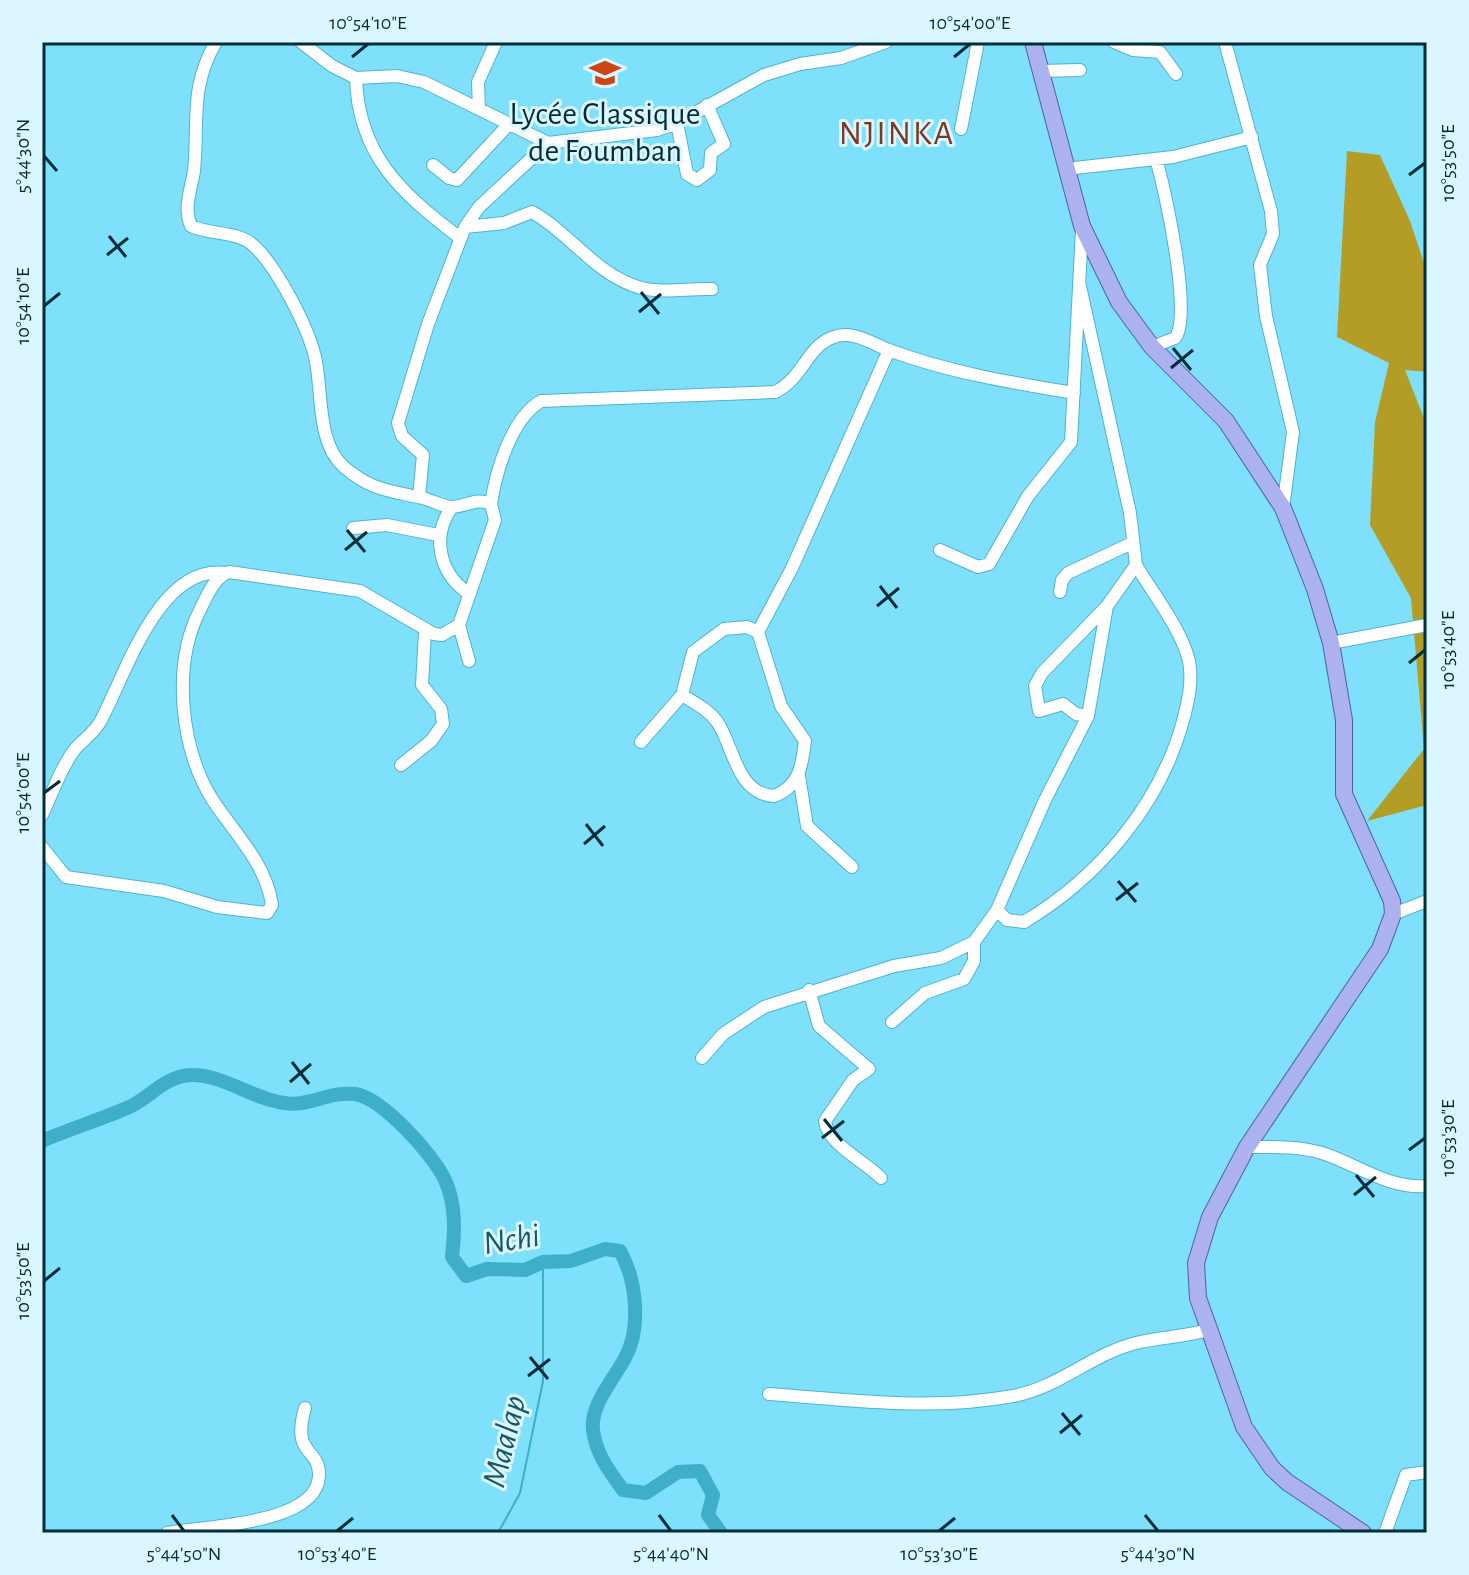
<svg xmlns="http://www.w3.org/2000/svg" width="1469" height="1575" viewBox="0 0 1469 1575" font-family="'Alegreya Sans',sans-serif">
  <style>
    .forest { fill: #b49d27 }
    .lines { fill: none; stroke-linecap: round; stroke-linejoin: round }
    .stream { stroke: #3faec9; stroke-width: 2 }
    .river { stroke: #3faec9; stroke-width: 14 }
    .minor-casing { stroke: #50b3cd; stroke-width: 14 }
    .major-casing { stroke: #4c62a7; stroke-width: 18 }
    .minor { stroke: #fff; stroke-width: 12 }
    .major { stroke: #acb2ef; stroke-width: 16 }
    .ticks { fill: none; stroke: #002d37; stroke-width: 3 }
    .labels { text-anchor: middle; stroke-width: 6; stroke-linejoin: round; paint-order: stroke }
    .poi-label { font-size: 32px; fill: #002d37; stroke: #dbf6fe }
    .neighbourhood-label { font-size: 34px; letter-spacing: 2px; fill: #7b3824; stroke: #dbf6fe }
    .water-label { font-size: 34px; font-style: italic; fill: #195664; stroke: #dbf6fe }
    .neatline { fill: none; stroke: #002d37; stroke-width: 3 }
    .ticks-label { font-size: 20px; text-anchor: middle; fill: #002d37 }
  </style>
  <rect width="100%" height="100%" fill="#7ee0fa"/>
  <path class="forest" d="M 1347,151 L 1380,155 L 1410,221 L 1427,272 L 1427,372 L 1405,370 L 1427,426 L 1427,805 L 1367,821 L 1424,749 L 1411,598 L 1370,525 L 1375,422 L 1389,363 L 1337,337 Z"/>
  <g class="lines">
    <path class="stream" d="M 498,1533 L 520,1493 L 543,1381 L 543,1262"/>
    <path class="river" d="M 42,1141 C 70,1129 99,1120 127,1108 C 149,1099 164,1076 191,1075 C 222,1074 253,1099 284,1103 C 309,1107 329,1091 355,1094 C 382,1098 433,1154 445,1180 C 456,1204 455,1231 452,1257 L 466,1276 L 487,1269 L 525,1270 L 543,1262 L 571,1261 L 605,1249 L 620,1251 C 636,1279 642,1327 625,1358 C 614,1379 590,1405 593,1430 C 596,1454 609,1471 623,1490 L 646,1493 L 678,1472 L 700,1471 L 713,1495 L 708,1515 L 721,1533"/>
    <defs>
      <path id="minor" d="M 301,42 L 332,66 L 356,78 L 397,76 L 424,82 L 548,143 L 657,130 L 677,123 L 764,75 L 800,64 L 841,58 L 886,42
        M 1114,42 L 1133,50 L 1160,52 L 1176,74
        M 1225,42 L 1271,211 L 1273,234 L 1260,265 L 1266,316 L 1293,432 L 1283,508
        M 1040,71 L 1080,70
        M 356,78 C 358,155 402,194 459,237
        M 479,108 L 478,82 L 496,42
        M 677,123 L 687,174 L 697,180 L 710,170 L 711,153 L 724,144 L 707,105
        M 961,129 L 978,42
        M 433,165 L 449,178 L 457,180 L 508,125
        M 1066,169 L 1173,157 L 1252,137
        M 465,227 L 504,223 L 532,212 C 570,233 595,274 638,287 C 660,294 688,288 712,289
        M 1152,347 L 1175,338 C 1193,317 1165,189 1156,159
        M 419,497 L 423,455 L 402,436 L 398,423 L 428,324 L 465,227 L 479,207 L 548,143
        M 491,504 C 496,471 511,419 541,401 L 775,392 C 802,379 807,348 831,338 C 853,329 870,343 889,350 C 947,372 1013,383 1074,393
        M 452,507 C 431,536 439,573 468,593
        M 353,528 L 387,525 L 438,535
        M 940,550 L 978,567 L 989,564 L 1028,496 L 1071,442 L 1082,229
        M 1060,592 L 1062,580 L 1068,573 L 1132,543
        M 459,625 L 469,661
        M 758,632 L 792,568 L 889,350
        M 1331,643 L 1427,625
        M 1088,716 L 1076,714 L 1063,704 L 1039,711 L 1035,686 L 1042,673 L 1107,606
        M 641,742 L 682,695 L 693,652 L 724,629 L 747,627 L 758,632 L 781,706 L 805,741 C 802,765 800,786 774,796 C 737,794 734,748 718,723 C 709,710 695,703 682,695
        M 401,765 L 431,741 L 443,724 L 441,709 L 422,685 L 425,631
        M 799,776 L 807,826 L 852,867
        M 42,815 C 52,794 61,767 75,749 C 83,740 94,733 100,722 C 125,677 158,564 225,573
        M 42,847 L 66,877 L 164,891 L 217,907 L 267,913 L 272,905 C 266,863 234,833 212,799 C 180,747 172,664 200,610 C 207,596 214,577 229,572 L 360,591 L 434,634 L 442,635 L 459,625 L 495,520 L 491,504 C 476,497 466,507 451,507 C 441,506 431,500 422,498 C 389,490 372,491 344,467 C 316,443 323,391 315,357 C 308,327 277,267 254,246 C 239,231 210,235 191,226 C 183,208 191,190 194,171 C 199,122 189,88 216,42
        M 997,910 L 1007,920 L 1024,922 C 1098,878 1160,805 1183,721 C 1188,702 1193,681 1189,661 C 1181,628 1153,594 1136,565
        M 1393,914 L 1427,901
        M 809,990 L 819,1026 L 869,1069 L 853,1080 L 825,1121 C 828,1145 865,1161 881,1178
        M 892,1022 L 925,993 L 964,979 L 974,961 L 974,942
        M 702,1058 L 723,1034 L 764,1007 L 894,966 L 941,958 L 974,942 L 997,910 L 1045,800 L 1088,716 L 1107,606 L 1136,565 L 1130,513 L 1080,286
        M 1247,1147 C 1271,1147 1299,1146 1322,1153 C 1357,1164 1387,1189 1427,1186
        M 769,1394 C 851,1400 931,1411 1013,1396 C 1058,1388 1092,1354 1136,1343 C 1160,1337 1184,1337 1208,1330
        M 167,1533 C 203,1526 317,1525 319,1476 C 320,1447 291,1457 305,1408
        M 1385,1533 L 1406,1475 L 1427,1472"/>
      <path id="major" d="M 1033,42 L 1082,226 L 1119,302 L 1152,347 L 1226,421 L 1283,508 L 1315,589 L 1331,643 L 1344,720 L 1344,794 L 1392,901 L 1393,914 L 1380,949 L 1247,1147 L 1210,1217 L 1196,1263 L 1198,1298 L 1244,1427 L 1272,1468 L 1287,1482 L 1363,1533"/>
    </defs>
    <use href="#minor" class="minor-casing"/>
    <use href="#major" class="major-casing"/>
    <use href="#minor" class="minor"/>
    <use href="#major" class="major"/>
  </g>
  <path class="ticks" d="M 352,57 L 368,44M 954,57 L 970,44M 44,156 L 57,171M 1409,175 L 1425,163M 109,236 L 126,257M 107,255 L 128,238M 641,292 L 659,314M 44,306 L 60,293M 639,312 L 661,294M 1173,348 L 1191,370M 1171,368 L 1193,350M 347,530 L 365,552M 345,550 L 367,532M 880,586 L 897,608M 877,606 L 899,588M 1409,663 L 1425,650M 44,793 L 60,781M 586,824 L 603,846M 584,844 L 605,826M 1118,881 L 1136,902M 1116,900 L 1138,883M 292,1062 L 309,1084M 290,1082 L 311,1064M 824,1119 L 842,1141M 822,1138 L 844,1121M 1409,1150 L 1425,1138M 1356,1175 L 1374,1197M 1354,1195 L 1376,1177M 44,1281 L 60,1268M 530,1357 L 548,1379M 528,1376 L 550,1359M 1062,1413 L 1080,1435M 1060,1433 L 1082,1415M 172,1515 L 184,1531M 659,1515 L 671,1531M 1145,1515 L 1158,1531M 337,1531 L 353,1518M 939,1531 L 955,1518"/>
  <defs>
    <symbol id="school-bare" viewBox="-9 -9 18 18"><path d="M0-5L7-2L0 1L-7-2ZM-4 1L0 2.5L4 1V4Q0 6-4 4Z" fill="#ce4618" stroke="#dbf6fe" stroke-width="2.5" paint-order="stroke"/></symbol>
  </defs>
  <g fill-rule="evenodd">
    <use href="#school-bare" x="583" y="51" width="44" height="44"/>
  </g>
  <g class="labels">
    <g class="poi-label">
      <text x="605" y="124">Lycée Classique<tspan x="605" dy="37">de Foumban</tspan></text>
    </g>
    <g class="neighbourhood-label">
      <text x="897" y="144">NJINKA</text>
    </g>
    <g class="water-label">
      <text transform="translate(511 1238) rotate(-9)" y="12">Nchi</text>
      <text transform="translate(503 1441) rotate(-76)" y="12">Maalap</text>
    </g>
  </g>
  <rect width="1469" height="1575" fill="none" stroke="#dbf6fe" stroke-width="88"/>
  <rect x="44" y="44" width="1381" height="1487" class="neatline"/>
  <g class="ticks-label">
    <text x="368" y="29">10°54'10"E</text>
    <text x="970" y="29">10°54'00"E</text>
    <text transform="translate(22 156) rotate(-90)" y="7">5°44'30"N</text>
    <text transform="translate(1447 163) rotate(-90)" y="7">10°53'50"E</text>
    <text transform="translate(22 306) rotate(-90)" y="7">10°54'10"E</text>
    <text transform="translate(1447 650) rotate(-90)" y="7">10°53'40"E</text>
    <text transform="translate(22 793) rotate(-90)" y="7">10°54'00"E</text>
    <text transform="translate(1447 1138) rotate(-90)" y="7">10°53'30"E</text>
    <text transform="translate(22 1281) rotate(-90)" y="7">10°53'50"E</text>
    <text x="184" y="1560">5°44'50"N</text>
    <text x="337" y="1560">10°53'40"E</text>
    <text x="671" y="1560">5°44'40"N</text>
    <text x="939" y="1560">10°53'30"E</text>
    <text x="1158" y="1560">5°44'30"N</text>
  </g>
</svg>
